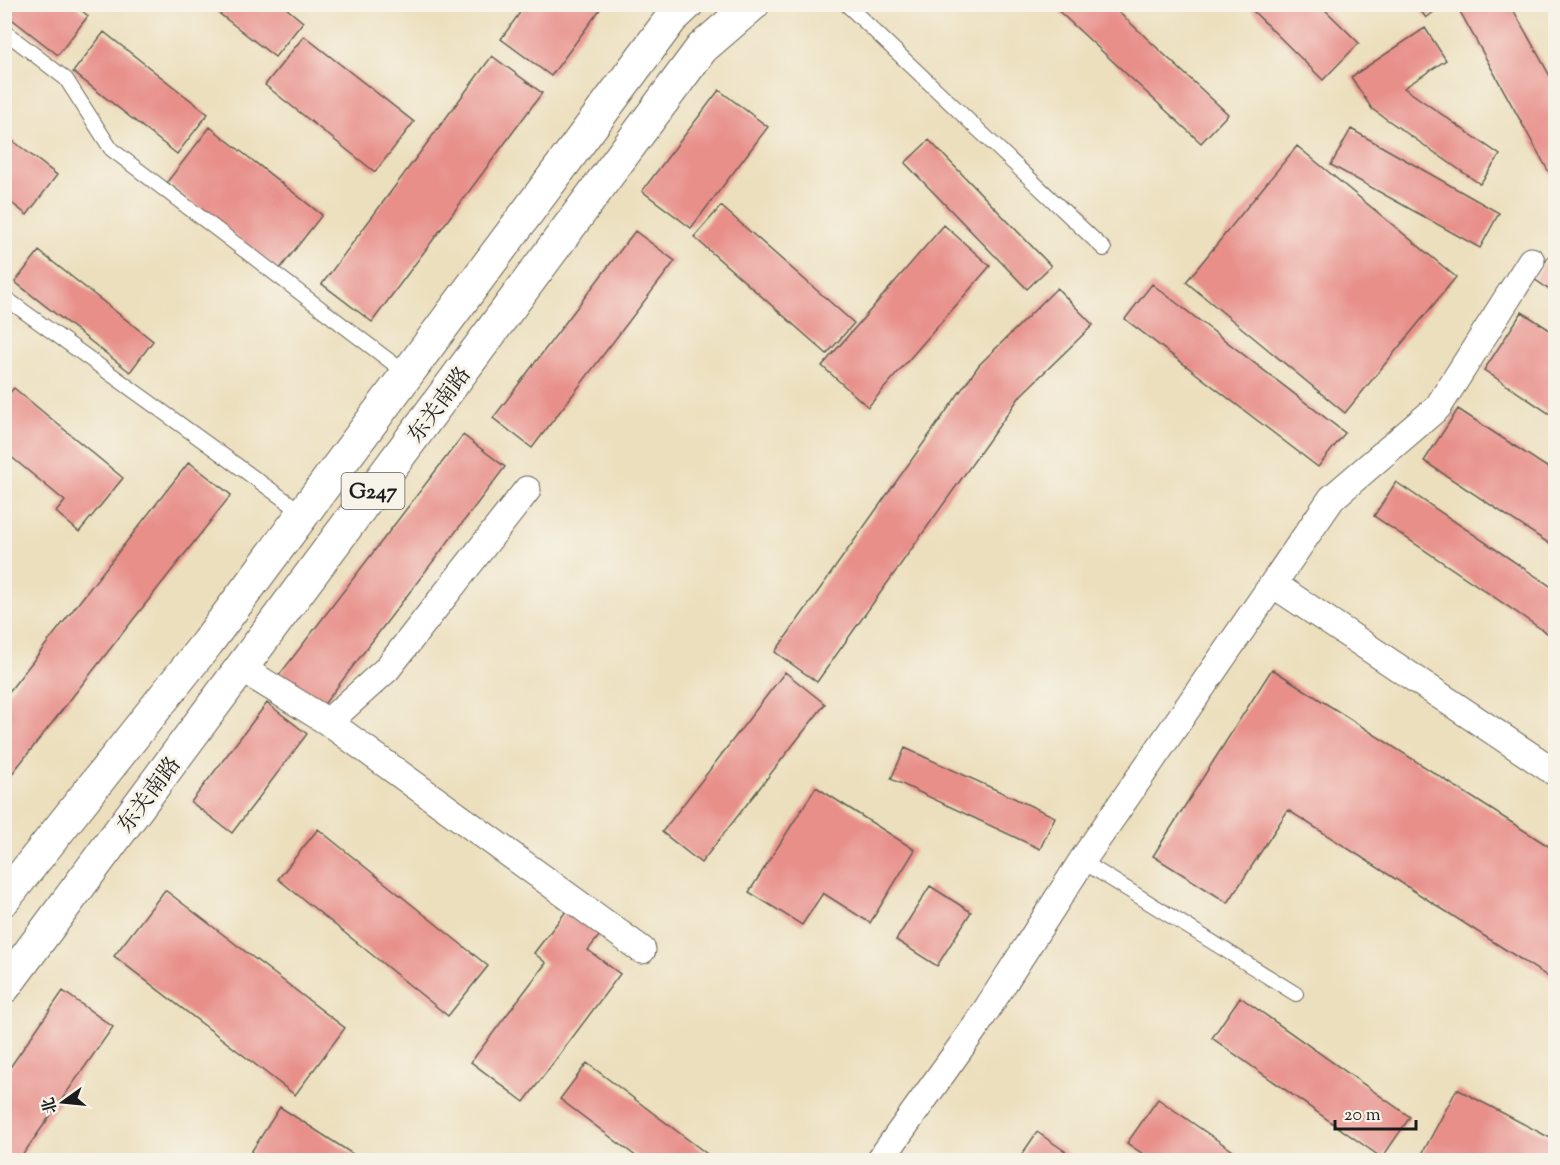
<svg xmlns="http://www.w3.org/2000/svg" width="1560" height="1165" viewBox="0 0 1560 1165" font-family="'Sorts Mill Goudy','Noto Serif SC',serif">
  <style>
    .building { fill: #e88f8a }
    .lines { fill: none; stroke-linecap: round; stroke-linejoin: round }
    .lane-casing { stroke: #656054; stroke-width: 16 }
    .street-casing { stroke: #656054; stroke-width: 29 }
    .primary-casing { stroke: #656054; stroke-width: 35 }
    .lane { stroke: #fff; stroke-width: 14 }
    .street { stroke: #fff; stroke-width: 27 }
    .primary { stroke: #fff; stroke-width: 33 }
    .labels { text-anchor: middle; stroke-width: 6; stroke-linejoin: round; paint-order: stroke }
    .shield { fill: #f7f3e8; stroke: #5e5c59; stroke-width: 1.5 }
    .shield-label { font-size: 21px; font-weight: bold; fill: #1c1c1c }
    .street-label { font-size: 22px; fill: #1c1c1c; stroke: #f7f3e8 }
  </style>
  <rect width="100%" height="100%" fill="#f7f3e8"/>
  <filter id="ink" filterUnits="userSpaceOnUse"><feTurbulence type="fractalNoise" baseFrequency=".0167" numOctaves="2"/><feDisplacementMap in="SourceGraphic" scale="12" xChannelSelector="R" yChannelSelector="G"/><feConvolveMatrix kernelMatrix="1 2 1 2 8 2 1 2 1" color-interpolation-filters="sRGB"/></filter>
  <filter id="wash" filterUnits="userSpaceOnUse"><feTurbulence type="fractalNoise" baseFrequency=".008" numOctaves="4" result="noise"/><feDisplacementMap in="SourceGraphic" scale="24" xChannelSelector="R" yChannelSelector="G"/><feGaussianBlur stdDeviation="1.35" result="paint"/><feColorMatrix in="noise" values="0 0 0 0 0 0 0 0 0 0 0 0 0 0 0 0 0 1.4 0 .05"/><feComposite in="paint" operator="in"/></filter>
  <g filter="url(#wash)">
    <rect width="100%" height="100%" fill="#ecdfbd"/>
    <g id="blocks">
      <path class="building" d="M 4,4 L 74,4 L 88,16 L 58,55 L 4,13 Z
        M 207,4 L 281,4 L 303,22 L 275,57 Z
        M 526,4 L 604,4 L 551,76 L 501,39 Z
        M 1051,4 L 1110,4 L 1228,114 L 1201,143 Z
        M 1246,4 L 1319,4 L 1359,43 L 1323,80 Z
        M 1416,4 L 1444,4 L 1426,18 Z
        M 1461,4 L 1510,4 L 1556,87 L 1556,185 L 1457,6 Z
        M 1425,28 L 1446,60 L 1404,88 L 1500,155 L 1480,184 L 1372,109 L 1351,77 Z
        M 104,32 L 208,114 L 177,154 L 73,72 Z
        M 304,36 L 414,122 L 375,172 L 265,85 Z
        M 492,56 L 542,93 L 372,322 L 322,284 Z
        M 719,90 L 768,127 L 691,228 L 642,191 Z
        M 210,127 L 322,215 L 279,270 L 167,182 Z
        M 1351,129 L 1499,213 L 1480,248 L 1331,165 Z
        M 4,134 L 57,175 L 27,215 L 4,197 Z
        M 929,140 L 1051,266 L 1027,289 L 905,163 Z
        M 1297,146 L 1456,277 L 1345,413 L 1186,282 Z
        M 721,206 L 854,323 L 827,354 L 694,237 Z
        M 944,225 L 990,266 L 868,407 L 822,366 Z
        M 635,231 L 675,261 L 532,448 L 493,418 Z
        M 39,251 L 153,341 L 130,372 L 15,282 Z
        M 1552,251 L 1556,253 L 1556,294 L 1534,279 Z
        M 1152,284 L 1345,433 L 1318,467 L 1125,319 Z
        M 1057,288 L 1093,325 L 1021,395 L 817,682 L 775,652 L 979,365 Z
        M 1522,312 L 1556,334 L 1556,418 L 1484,370 Z
        M 14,388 L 123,478 L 79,532 L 56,512 L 65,501 L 4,451 L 4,399 Z
        M 1458,409 L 1556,473 L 1556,548 L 1424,461 Z
        M 463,435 L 505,467 L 319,711 L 277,678 Z
        M 189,462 L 231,495 L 4,784 L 4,698 Z
        M 1396,482 L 1556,590 L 1556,639 L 1374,516 Z
        M 1272,669 L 1556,851 L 1556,982 L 1288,810 L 1228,903 L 1153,856 Z
        M 785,672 L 825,704 L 701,863 L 662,832 Z
        M 267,703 L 307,734 L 232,833 L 191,802 Z
        M 905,748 L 1055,817 L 1040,849 L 891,779 Z
        M 816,787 L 915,850 L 870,923 L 823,893 L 802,925 L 749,892 Z
        M 318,829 L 488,966 L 448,1016 L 278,879 Z
        M 930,886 L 971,912 L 937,966 L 896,940 Z
        M 165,890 L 345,1028 L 295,1095 L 114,956 Z
        M 567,910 L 600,935 L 588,950 L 620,974 L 524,1102 L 471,1062 L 546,963 L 534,953 Z
        M 63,991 L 113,1027 L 19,1160 L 4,1160 L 4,1076 Z
        M 1240,997 L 1410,1117 L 1382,1158 L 1212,1038 Z
        M 587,1063 L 715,1160 L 641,1160 L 560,1099 Z
        M 1457,1089 L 1556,1141 L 1556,1160 L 1435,1160 L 1422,1154 Z
        M 1158,1099 L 1246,1160 L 1152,1160 L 1127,1143 Z
        M 280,1107 L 362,1160 L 246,1160 Z
        M 1037,1132 L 1078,1160 L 1018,1160 Z"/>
    </g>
  </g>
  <g filter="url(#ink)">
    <use href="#blocks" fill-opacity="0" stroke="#656054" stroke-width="1.5"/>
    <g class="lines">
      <defs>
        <path id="lane" d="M 846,4 L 1104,249
          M 4,31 L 66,79 L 111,149 L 407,374
          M 4,297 L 303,513
          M 1082,861 L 1296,994"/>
        <path id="street" d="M 1273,584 L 1556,773
          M 241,668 L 328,722 L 642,950
          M 328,722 L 387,669 L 527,490
          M 880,1160 L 976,1026 L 1082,861 L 1332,498 L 1438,407 L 1531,261"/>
        <path id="primary" d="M 4,899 L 207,643 L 671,19 L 687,4
          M 4,987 L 702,48 L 753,4"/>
      </defs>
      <use href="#lane" class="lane-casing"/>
      <use href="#street" class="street-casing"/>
      <use href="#primary" class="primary-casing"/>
      <use href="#lane" class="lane"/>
      <use href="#street" class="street"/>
      <use href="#primary" class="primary"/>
    </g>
  </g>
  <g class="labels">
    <rect class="shield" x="341.5" y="473" width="63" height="36" rx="4.5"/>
    <g class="shield-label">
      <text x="373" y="498">G247</text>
    </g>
    <g class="street-label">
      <text transform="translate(438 404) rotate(-53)" y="8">东关南路</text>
      <text transform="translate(148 794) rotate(-53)" y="8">东关南路</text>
    </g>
  </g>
  <rect width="1560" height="1165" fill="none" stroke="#f7f3e8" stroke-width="24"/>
  <g transform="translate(63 1102) rotate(255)" stroke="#f7f3e8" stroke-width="4.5" paint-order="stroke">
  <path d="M0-4.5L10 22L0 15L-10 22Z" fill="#1c1c1c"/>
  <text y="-9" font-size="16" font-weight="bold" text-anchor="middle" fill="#1c1c1c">北</text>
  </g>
  <path d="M1335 1120v9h81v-9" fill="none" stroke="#1c1c1c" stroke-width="3"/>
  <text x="1344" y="1120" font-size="18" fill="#1c1c1c" stroke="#f7f3e8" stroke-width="4.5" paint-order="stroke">20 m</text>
</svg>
